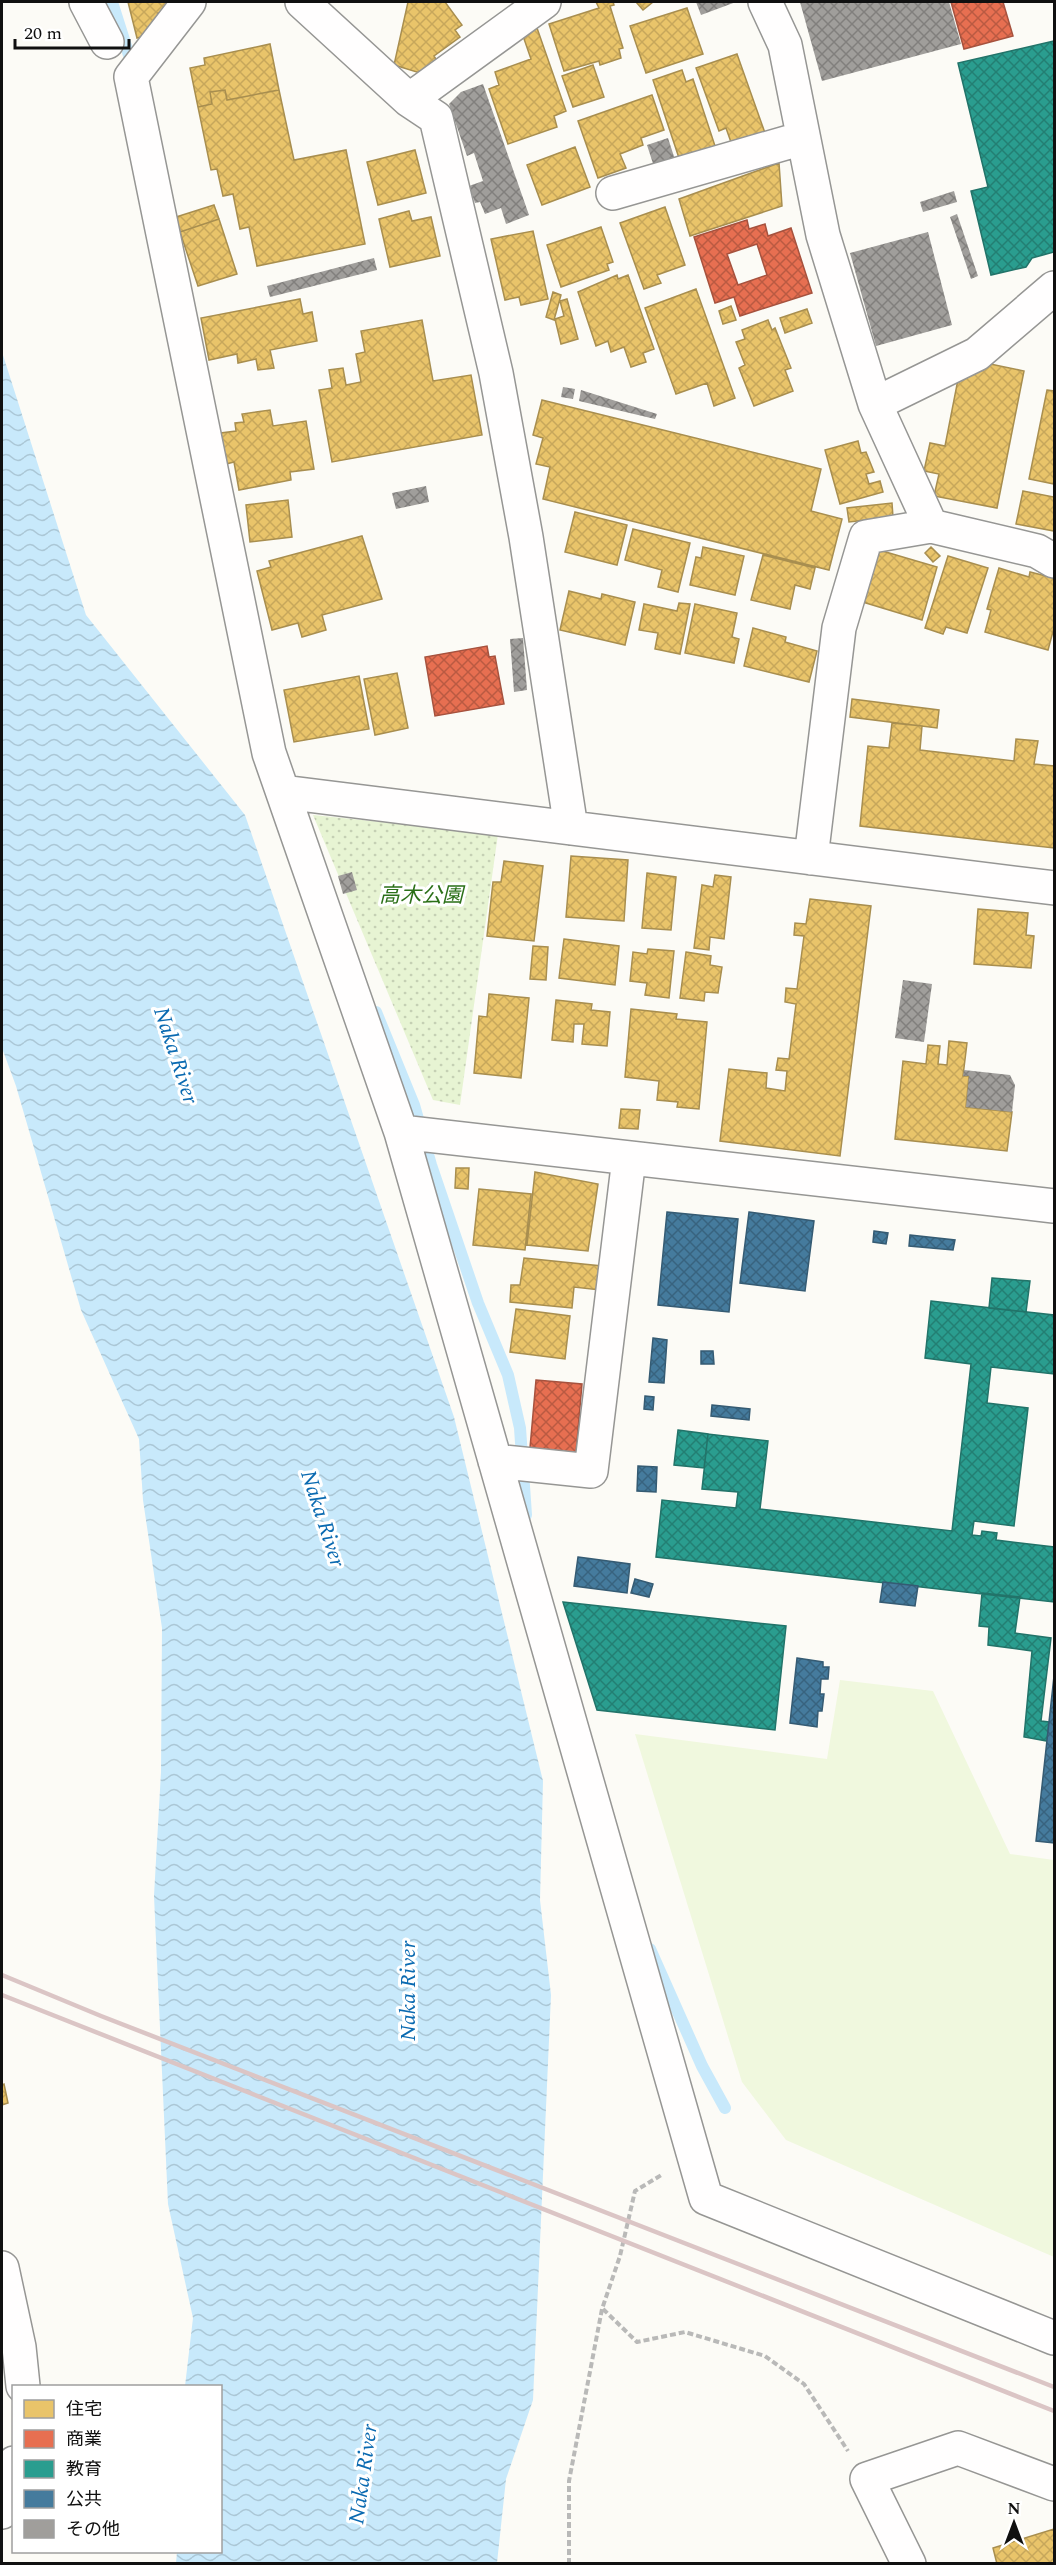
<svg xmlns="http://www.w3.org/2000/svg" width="1056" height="2565" viewBox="0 0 1056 2565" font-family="Spectral,'Noto Sans JP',serif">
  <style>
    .park { fill: url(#park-dots) }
    .pitch { fill: #f0f8de }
    .water { fill: url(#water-waves) }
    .homes { fill: url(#homes-cross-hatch); stroke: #a88e4f; stroke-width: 1.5 }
    .shops { fill: url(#shops-cross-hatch); stroke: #a6523e; stroke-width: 1.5; fill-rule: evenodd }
    .schools { fill: url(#schools-cross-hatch); stroke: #227369; stroke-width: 1.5 }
    .public { fill: url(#public-cross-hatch); stroke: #355b73; stroke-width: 1.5 }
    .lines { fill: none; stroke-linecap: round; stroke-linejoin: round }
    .stream { stroke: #c8e9fb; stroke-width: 12 }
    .building { fill: url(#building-cross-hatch) }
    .minor-casing { stroke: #969694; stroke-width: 36 }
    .path { stroke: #b9b9b8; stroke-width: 4; stroke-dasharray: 6 3; stroke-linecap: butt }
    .minor { stroke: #fffefe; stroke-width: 33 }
    .rail { stroke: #dbc5c5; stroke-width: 4.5 }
    .labels { text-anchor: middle; stroke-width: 6; stroke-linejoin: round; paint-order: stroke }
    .park-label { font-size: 21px; font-style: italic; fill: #2b7018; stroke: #fff }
    .water-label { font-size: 22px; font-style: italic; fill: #0a6ab1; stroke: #fff }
  </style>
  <defs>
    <pattern id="park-dots" width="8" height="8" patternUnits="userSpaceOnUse" patternTransform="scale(1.5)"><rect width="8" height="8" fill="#e7f4d3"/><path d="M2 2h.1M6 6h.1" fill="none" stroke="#c5d0b4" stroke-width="1.8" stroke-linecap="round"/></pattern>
    <pattern id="water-waves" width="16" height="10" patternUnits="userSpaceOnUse" patternTransform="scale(1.5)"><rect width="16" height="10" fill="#c8e9fb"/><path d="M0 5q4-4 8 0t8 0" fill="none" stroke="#abc7d6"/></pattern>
    <pattern id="homes-cross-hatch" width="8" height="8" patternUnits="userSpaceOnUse" patternTransform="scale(1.5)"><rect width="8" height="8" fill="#e9c46a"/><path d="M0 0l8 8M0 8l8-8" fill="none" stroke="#c7a75b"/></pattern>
    <pattern id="shops-cross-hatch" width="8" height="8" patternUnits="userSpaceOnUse" patternTransform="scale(1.5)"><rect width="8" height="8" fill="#e76f51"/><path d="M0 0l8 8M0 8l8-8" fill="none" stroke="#ba5a42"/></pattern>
    <pattern id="schools-cross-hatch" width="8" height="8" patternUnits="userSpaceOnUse" patternTransform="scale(1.5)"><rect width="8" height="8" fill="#2a9d8f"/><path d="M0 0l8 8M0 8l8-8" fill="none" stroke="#237f73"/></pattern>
    <pattern id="public-cross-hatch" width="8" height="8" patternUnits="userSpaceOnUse" patternTransform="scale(1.5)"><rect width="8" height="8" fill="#457b9d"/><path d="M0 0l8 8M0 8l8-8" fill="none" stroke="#38637f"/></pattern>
    <pattern id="building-cross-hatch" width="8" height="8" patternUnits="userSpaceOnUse" patternTransform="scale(1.5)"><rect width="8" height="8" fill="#a09e9b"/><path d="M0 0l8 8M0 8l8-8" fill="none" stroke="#817f7d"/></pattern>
  </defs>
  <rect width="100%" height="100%" fill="#fcfbf6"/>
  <path class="park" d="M 313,815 L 498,834 L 460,1105 L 433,1100 Z"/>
  <path class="pitch" d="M 840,1680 L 933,1691 L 1010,1854 L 1054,1860 L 1054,2257 L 786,2140 L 742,2082 L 635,1734 L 827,1759 Z"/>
  <path class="water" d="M 2,352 L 86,615 L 245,815 L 454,1417 L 543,1781 L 540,1900 L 551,1995 L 533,2400 L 506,2479 L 497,2563 L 176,2563 L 177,2552 L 220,2552 L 220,2386 L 185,2386 L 193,2318 L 168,2204 L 154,1896 L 161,1772 L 162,1628 L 143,1500 L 139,1439 L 81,1310 L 16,1086 L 2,1048 Z"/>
  <path class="homes" d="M 128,2 L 175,2 L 176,9 L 158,13 L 162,32 L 137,38 Z
    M 408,2 L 445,2 L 462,25 L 455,30 L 460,37 L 434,56 L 437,61 L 420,73 L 394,65 Z
    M 596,2 L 613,2 L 614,5 L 610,6 L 623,48 L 619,49 L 621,58 L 600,65 L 599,61 L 564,71 L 549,24 L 599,8 Z
    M 636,2 L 653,2 L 643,10 Z
    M 687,8 L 703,54 L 646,73 L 630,26 Z
    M 537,28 L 566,111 L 554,116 L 557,127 L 508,144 L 489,89 L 499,85 L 495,72 L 531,59 L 522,33 Z
    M 270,44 L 279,90 L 227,100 L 225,90 L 210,92 L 212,104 L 198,107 L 190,68 L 205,65 L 204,58 Z
    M 737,54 L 765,133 L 732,145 L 726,128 L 719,131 L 696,68 Z
    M 593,65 L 604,97 L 573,107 L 562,76 Z
    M 682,70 L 686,82 L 693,79 L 715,146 L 679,158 L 653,80 Z
    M 225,90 L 227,100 L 279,90 L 294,160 L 346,150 L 365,244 L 257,266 L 249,227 L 240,229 L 233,194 L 223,196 L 217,169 L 211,170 L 198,107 L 212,104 L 210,92 Z
    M 652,95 L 664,130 L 641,138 L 643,145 L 620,154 L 626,168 L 598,178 L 578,121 Z
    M 575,147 L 590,187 L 542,205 L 527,165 Z
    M 415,150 L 426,193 L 378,205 L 367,162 Z
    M 779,163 L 782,206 L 690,236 L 679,199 Z
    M 214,205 L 219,219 L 180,232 L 176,217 Z
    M 665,207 L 685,265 L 657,275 L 661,283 L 644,289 L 620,223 Z
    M 409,211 L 412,221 L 431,217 L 440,256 L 390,267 L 379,219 Z
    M 219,219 L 237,274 L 198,286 L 180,232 Z
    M 601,227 L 613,262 L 607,264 L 609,270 L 561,287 L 547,245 Z
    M 533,231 L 548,299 L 521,305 L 519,297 L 505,300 L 491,239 Z
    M 617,275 L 618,279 L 628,275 L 654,349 L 643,353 L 646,362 L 631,367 L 624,347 L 611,352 L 608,341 L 596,346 L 578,292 Z
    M 696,289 L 735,398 L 714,406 L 707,383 L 676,394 L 645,308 Z
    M 553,292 L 561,295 L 554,320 L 546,317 Z
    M 300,299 L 303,314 L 312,312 L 317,341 L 270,350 L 274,368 L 258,370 L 256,359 L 238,363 L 237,354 L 209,360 L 201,318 Z
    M 567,299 L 578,339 L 561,344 L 555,319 L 564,316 L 560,301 Z
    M 731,306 L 736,320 L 723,324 L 719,311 Z
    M 807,309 L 812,323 L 785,333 L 780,318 Z
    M 422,320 L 433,381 L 471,375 L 482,435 L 332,462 L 319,390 L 332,388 L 329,370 L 343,368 L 346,385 L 361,382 L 356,354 L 365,352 L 361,331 Z
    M 768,320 L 772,330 L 775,328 L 791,368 L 785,370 L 793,391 L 754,406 L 739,368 L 745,365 L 736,342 L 745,339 L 742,330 Z
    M 971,360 L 1024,371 L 997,508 L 934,496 L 939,474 L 924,471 L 930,443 L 945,446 L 961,364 Z
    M 1047,390 L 1054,391 L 1054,484 L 1029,479 Z
    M 542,400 L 821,469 L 811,511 L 842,519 L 829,570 L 543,499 L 550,467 L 536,464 L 543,438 L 533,435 Z
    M 270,410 L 273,426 L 306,421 L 314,469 L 290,472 L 291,480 L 239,490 L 234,462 L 226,464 L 221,433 L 236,431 L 235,423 L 244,422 L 242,414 Z
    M 858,441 L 861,453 L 866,452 L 874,472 L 866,474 L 869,484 L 880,481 L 883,492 L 840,504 L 825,450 Z
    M 1023,491 L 1054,497 L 1054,531 L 1016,524 Z
    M 288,500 L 292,537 L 250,542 L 246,505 Z
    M 892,503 L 893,517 L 849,522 L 847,508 Z
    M 575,512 L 627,525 L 617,565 L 565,552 Z
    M 633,529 L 690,543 L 678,592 L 658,587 L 662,570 L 625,560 Z
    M 362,536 L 382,599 L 322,615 L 326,630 L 302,637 L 298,623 L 272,630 L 257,571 L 271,567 L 269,561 Z
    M 703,547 L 744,556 L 735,595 L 690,585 L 696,557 L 701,558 Z
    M 931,547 L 940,556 L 933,562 L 925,553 Z
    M 879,550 L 937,567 L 922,620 L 856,600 Z
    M 763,555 L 815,568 L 810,589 L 795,585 L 790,609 L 751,600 Z
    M 948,556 L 988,568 L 967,633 L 946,627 L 943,634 L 925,628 Z
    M 999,568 L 1029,577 L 1030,572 L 1054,578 L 1054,628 L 1048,650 L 985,632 L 991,610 L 987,609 Z
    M 569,591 L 601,599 L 602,594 L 635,602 L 625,645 L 560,630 Z
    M 679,603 L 690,604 L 680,654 L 655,649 L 658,633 L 639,630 L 644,604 L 677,611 Z
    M 695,604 L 737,613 L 732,637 L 739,639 L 734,663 L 685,653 Z
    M 753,628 L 786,637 L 785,642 L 817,651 L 809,682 L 744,666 Z
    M 397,673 L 408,728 L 375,735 L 364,679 Z
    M 359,676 L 369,729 L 294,742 L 284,690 Z
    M 852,699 L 939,710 L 937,728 L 850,717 Z
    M 892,723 L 922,726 L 920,750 L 1014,761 L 1016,739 L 1038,741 L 1034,764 L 1054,766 L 1054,848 L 860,826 L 868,746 L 889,748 Z
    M 571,856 L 628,860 L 624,921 L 566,917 Z
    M 504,861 L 543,866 L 534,941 L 487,936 L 493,882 L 501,882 Z
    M 647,873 L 676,877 L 671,930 L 642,928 Z
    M 715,875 L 731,877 L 724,939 L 710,937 L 709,950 L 694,948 L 702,885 L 713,887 Z
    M 810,899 L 871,906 L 840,1156 L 720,1141 L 729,1069 L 767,1073 L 766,1088 L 785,1091 L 787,1071 L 776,1070 L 778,1058 L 789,1059 L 796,1004 L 785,1002 L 786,988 L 797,989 L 804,936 L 794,935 L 795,923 L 806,924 Z
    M 978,909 L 1028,913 L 1026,935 L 1034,936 L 1031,968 L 974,964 Z
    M 564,939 L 619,946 L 615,985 L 559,978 Z
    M 533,946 L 548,947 L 546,980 L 530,979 Z
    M 648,949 L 674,951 L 669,998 L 645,995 L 647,983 L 630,981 L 633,952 L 647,954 Z
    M 686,952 L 711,956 L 710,965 L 722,967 L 718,993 L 705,992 L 704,1001 L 680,998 Z
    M 489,994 L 529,998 L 521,1078 L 474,1073 L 479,1016 L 487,1017 Z
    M 556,1000 L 592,1004 L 591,1010 L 610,1012 L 607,1046 L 582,1044 L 584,1024 L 574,1024 L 573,1042 L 552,1040 Z
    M 631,1009 L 677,1014 L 676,1019 L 707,1022 L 699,1109 L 677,1107 L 678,1102 L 657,1100 L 659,1081 L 625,1077 Z
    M 949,1041 L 967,1043 L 963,1076 L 969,1076 L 966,1107 L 1012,1112 L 1007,1151 L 895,1139 L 903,1061 L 926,1064 L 928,1045 L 940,1046 L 938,1064 L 947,1065 Z
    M 621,1109 L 640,1110 L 638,1129 L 619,1128 Z
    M 456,1168 L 469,1168 L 468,1189 L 455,1188 Z
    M 535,1172 L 598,1184 L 588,1251 L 527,1245 Z
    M 479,1189 L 531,1194 L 525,1250 L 473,1245 Z
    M 524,1258 L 602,1266 L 600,1290 L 574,1287 L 572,1308 L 510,1302 L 511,1285 L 520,1285 Z
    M 516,1309 L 570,1316 L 565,1359 L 510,1352 Z
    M 4,2084 L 8,2103 L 2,2105 L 2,2085 Z
    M 1054,2529 L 1054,2564 L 997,2564 L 993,2548 Z"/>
  <path class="shops" d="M 951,2 L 1003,2 L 1013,36 L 964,49 Z
    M 747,220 L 749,229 L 765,224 L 768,236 L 791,228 L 812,293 L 740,316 L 734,297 L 715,303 L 694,237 ZM 757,244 L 767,275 L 738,285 L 727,254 Z
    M 487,646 L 489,657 L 495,656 L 504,704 L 435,716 L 425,657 Z
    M 536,1380 L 582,1384 L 576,1453 L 530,1448 Z"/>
  <path class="schools" d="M 1054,41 L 1054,252 L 1032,258 L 1026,267 L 991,275 L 971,191 L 988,187 L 958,63 Z
    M 992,1278 L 1030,1281 L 1026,1312 L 989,1308 Z
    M 931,1301 L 1054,1315 L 1054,1374 L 991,1367 L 987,1403 L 1028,1408 L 1014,1526 L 974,1521 L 972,1535 L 981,1536 L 982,1531 L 997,1533 L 996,1540 L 1054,1547 L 1054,1602 L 656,1557 L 662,1500 L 736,1508 L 738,1492 L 702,1489 L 708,1434 L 768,1441 L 760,1509 L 952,1531 L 971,1364 L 925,1358 Z
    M 678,1430 L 708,1434 L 704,1468 L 674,1465 Z
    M 982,1593 L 1020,1597 L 1015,1633 L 1051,1638 L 1041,1721 L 1049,1722 L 1047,1741 L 1024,1737 L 1032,1651 L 988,1645 L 989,1627 L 979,1626 Z
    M 563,1602 L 786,1626 L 775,1730 L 597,1710 Z"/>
  <path class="public" d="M 667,1212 L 738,1219 L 729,1312 L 658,1305 Z
    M 749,1212 L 814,1221 L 805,1291 L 740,1283 Z
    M 874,1231 L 888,1233 L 886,1244 L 873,1242 Z
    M 910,1235 L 955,1240 L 953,1250 L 909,1246 Z
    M 653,1338 L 667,1340 L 664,1383 L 649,1382 Z
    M 701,1351 L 713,1351 L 714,1364 L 701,1364 Z
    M 645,1396 L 654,1397 L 653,1410 L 644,1409 Z
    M 712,1405 L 750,1409 L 749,1420 L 711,1416 Z
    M 638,1466 L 657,1467 L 656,1492 L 637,1491 Z
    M 578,1557 L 630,1564 L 627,1593 L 574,1586 Z
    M 635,1579 L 653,1584 L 649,1597 L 631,1593 Z
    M 883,1582 L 918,1586 L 915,1606 L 880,1602 Z
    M 797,1658 L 823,1662 L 823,1667 L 829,1667 L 828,1679 L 821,1679 L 820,1694 L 824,1694 L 822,1711 L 818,1711 L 817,1727 L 790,1723 Z
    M 1054,1676 L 1054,1843 L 1036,1841 Z"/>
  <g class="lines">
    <path class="stream" d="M 112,2 L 133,68
      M 376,1012 L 414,1105 L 431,1165 L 478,1303 L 508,1375 L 520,1428 L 526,1515
      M 650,1949 L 702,2066 L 725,2108"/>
  </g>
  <path class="building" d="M 696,2 L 736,2 L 701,15 Z
    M 800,2 L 949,2 L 961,44 L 822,81 Z
    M 483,84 L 529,215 L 506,224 L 501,208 L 485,214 L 480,202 L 475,203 L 469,186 L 483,181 L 474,153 L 467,156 L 449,104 L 461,92 Z
    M 668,138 L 678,169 L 657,176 L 647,145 Z
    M 954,191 L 957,202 L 923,212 L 920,202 Z
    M 957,214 L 978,276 L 971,279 L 950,217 Z
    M 928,232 L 952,325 L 876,346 L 850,253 Z
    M 374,258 L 377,270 L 270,297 L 267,286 Z
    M 563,387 L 575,389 L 573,399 L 561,397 Z
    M 581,390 L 657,414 L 655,419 L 579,401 Z
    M 426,486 L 429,502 L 396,509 L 392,493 Z
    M 523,638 L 527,690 L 514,692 L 510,639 Z
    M 352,872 L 357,890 L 343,894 L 338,876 Z
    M 903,980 L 932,984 L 924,1042 L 895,1038 Z
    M 964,1070 L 1010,1075 L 1015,1085 L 1012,1112 L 966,1107 L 969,1076 L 963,1076 Z"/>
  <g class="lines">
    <defs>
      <path id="minor" d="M 86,2 L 107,42
        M 189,2 L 131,77 L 269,753 L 401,1132 L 706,2198 L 1054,2338
        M 302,2 L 409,100 L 436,118 L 496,373 L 526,537 L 571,828
        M 765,2 L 785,45 L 823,235 L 875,404 L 931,526 L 1037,551 L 1054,561
        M 409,100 L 544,2
        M 613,193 L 803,138
        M 875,404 L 977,354 L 1054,288
        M 283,792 L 1054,888
        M 811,858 L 839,628 L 866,537 L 931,526
        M 401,1132 L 1054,1206
        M 495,1461 L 591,1471 L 629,1158
        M 2,2268 L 19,2347 L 23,2386
        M 2,2512 L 14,2463
        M 909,2564 L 867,2479 L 958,2448 L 1054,2484"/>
    </defs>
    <use href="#minor" class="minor-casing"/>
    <path class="path" d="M 603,2309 L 637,2342 L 685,2332 L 765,2356 L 804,2384 L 848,2451
      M 569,2564 L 569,2481 L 602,2309 L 620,2256 L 635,2191 L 663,2174"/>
    <use href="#minor" class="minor"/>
    <path class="rail" d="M 2,1975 L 101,2016 L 1054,2387
      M 2,1995 L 1054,2411"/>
  </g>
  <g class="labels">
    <g class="park-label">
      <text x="421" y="902">高木公園</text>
    </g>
    <g class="water-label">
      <text transform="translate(177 1055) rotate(72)" y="8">Naka River</text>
      <text transform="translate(324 1518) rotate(72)" y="8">Naka River</text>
      <text transform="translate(407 1991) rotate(-90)" y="8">Naka River</text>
      <text transform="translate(362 2474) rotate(-82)" y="8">Naka River</text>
    </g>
  </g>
  <rect width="1056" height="2565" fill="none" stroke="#101010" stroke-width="6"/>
  <rect x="12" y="2385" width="210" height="168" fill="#ffffff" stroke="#9f9f9f" stroke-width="1.5"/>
  <rect x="24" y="2400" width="30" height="18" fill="#e9c46a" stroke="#9f9f9f" stroke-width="1.5"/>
  <text x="66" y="2415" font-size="18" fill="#101010">住宅</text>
  <rect x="24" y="2430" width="30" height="18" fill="#e76f51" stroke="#9f9f9f" stroke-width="1.5"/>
  <text x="66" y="2445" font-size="18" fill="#101010">商業</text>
  <rect x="24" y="2460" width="30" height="18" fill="#2a9d8f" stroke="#9f9f9f" stroke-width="1.5"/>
  <text x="66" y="2475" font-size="18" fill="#101010">教育</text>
  <rect x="24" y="2490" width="30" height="18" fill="#457b9d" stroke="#9f9f9f" stroke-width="1.5"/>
  <text x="66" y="2505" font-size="18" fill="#101010">公共</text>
  <rect x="24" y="2520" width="30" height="18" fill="#a09e9b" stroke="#9f9f9f" stroke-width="1.5"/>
  <text x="66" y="2535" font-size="18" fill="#101010">その他</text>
  <g transform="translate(1014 2523)" stroke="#ffffff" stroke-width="4.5" paint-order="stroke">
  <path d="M0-4.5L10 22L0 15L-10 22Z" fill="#101010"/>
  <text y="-9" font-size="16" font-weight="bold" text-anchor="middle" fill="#101010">N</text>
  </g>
  <path d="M15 39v9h114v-9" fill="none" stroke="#101010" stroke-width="3"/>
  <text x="24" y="39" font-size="18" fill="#101010" stroke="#ffffff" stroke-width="4.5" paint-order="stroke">20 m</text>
</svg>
